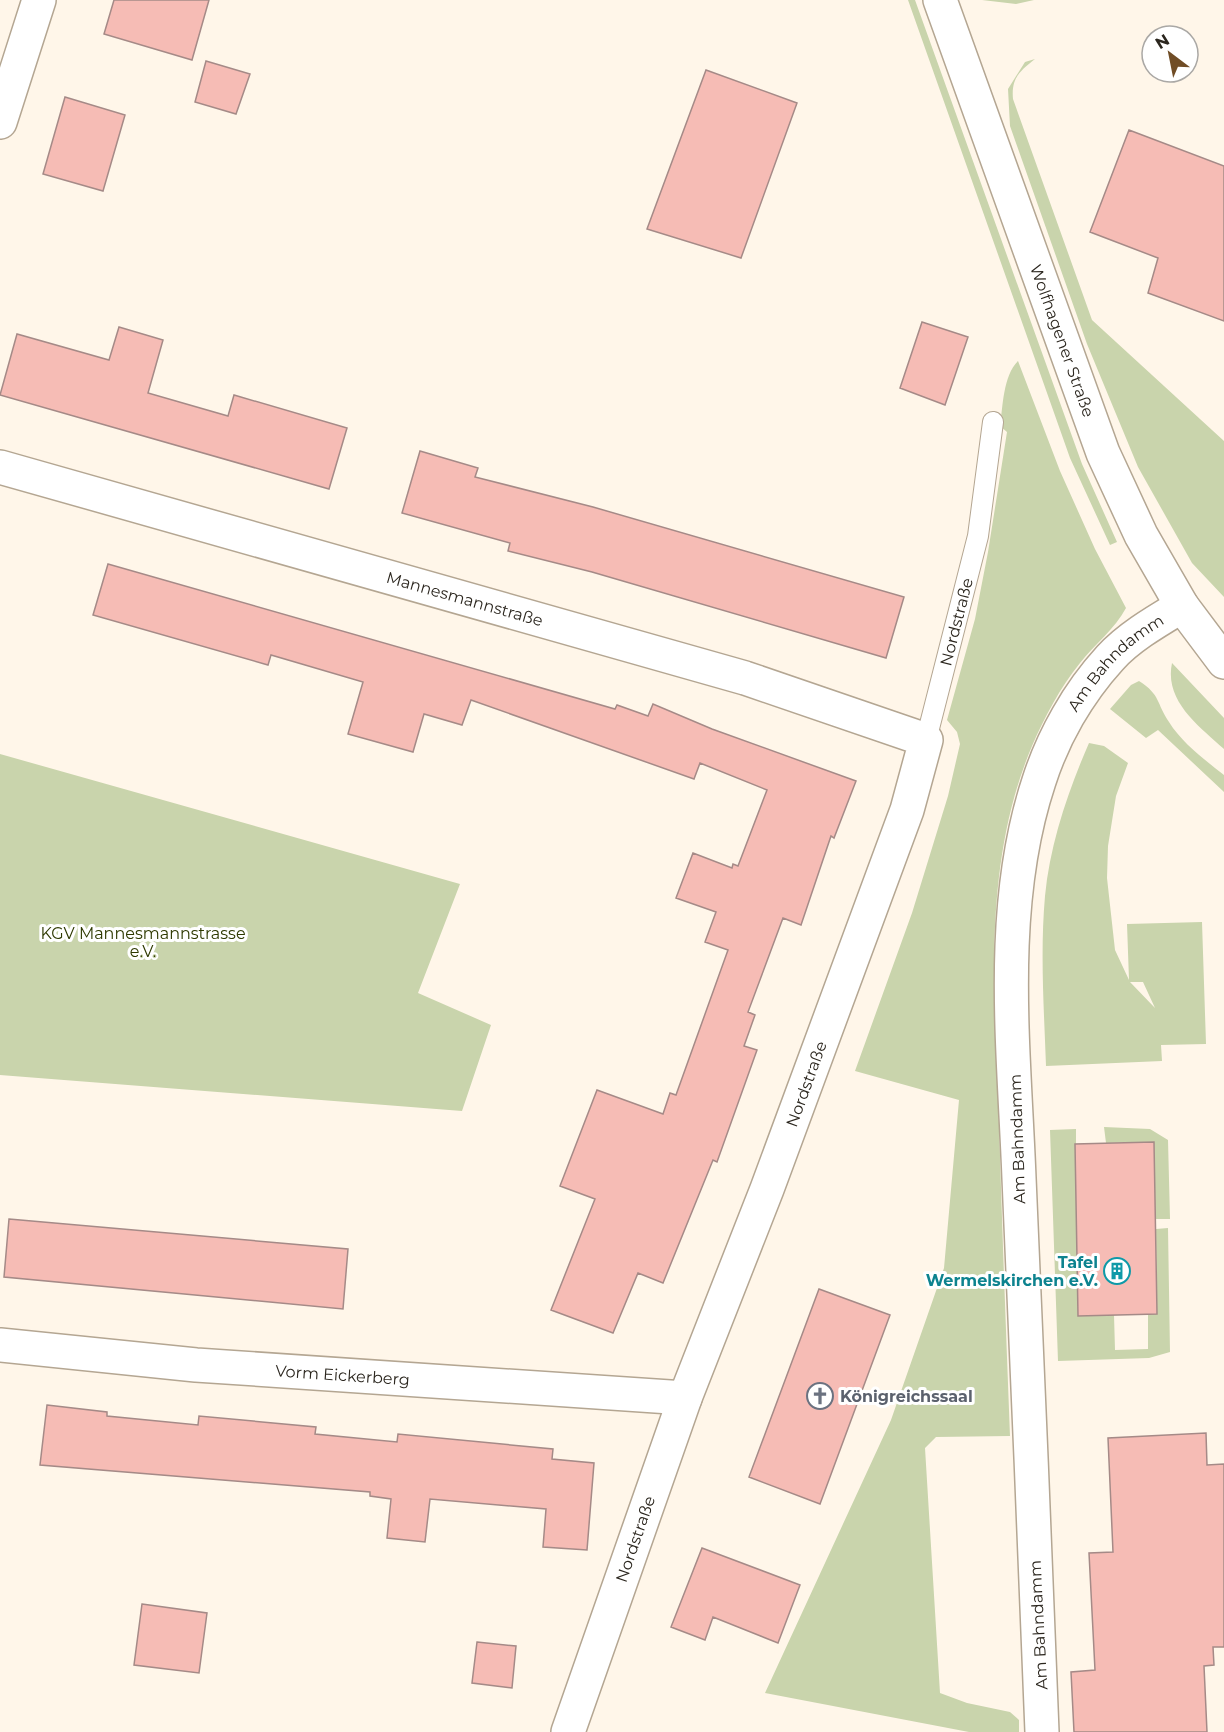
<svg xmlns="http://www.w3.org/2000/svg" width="1224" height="1732" viewBox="0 0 1224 1732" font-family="Montserrat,sans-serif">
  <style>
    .green { fill: #c9d4ac; fill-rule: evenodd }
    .building { fill: #f6bcb5; stroke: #a58a87; stroke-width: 1.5 }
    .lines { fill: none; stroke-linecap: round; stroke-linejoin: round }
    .service-casing { stroke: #b4a692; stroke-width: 22 }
    .minor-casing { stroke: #b4a692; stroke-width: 36 }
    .tertiary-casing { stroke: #b4a692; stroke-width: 36 }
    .secondary-casing { stroke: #b4a692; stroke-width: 36 }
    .service { stroke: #fff; stroke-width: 20 }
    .minor { stroke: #fff; stroke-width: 33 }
    .tertiary { stroke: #fff; stroke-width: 33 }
    .secondary { stroke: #fff; stroke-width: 33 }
    .labels { text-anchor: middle; stroke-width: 6; stroke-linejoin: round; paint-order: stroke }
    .street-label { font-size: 16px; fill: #2b261e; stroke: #fff }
    .park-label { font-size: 16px; fill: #2e3900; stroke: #fff }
    .culture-label { font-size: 16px; font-weight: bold; fill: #0d838f; stroke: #fff; text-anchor: end }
    .worship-label { font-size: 16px; font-weight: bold; fill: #5b616d; stroke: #fff; text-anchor: start }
  </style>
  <rect width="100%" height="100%" fill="#fff6e9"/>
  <path class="green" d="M 908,0 L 915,0 L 1082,464 L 1117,542 L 1110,545 L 1070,458 Z
    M 982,0 L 1034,0 L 1016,4 Z
    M 1035,59 C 1020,71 1011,78 1013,99 L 1092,320 L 1224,441 L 1224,597 L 1192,563 L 1138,467 L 1087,344 L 1010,126 L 1008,89 L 1025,62 Z
    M 1018,361 L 1060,471 L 1095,549 L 1126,608 C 1115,629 1095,644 1080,663 C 1060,688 1045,716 1032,746 C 982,864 994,997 999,1123 C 1002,1227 1006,1332 1010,1436 L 936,1437 L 925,1448 L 940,1693 L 967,1703 L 1010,1712 L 1019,1720 L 1019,1732 L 969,1732 L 765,1693 L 891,1420 L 944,1268 L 959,1100 L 855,1071 L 912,913 L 948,796 L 960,744 L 957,732 L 947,720 L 975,619 L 988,552 L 1007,432 L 1000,426 C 1003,406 1003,376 1018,361 Z
    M 1172,663 L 1224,718 L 1224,749 C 1199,726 1164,701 1172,663 Z
    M 1139,681 C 1161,695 1156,703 1169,722 C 1182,743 1205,760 1224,775 L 1224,792 L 1158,730 L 1146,738 L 1110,709 L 1131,685 Z
    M 1089,743 L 1104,746 L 1128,763 L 1116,796 L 1108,846 L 1107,878 L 1115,950 L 1129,980 L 1127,924 L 1202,922 L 1206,1044 L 1161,1045 L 1162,1061 L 1046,1066 C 1044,1009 1040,953 1045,896 C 1050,844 1068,791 1089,743 ZM 1143,982 L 1155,1008 L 1130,982 Z
    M 0,754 L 460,884 L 418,993 L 491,1025 L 462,1111 L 0,1075 Z
    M 1104,1127 L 1150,1129 L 1168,1140 L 1170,1219 L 1155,1219 L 1154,1142 L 1106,1143 Z
    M 1076,1129 L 1076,1180 L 1114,1315 L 1115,1350 L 1148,1349 L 1148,1314 L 1157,1313 L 1156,1229 L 1168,1228 L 1170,1352 L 1149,1358 L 1058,1361 L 1050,1130 Z"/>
  <path class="building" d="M 114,0 L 209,0 L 192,60 L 104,34 Z
    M 206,61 L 250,74 L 236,114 L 195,102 Z
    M 706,70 L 797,103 L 741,258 L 647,229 Z
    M 65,97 L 125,115 L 103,191 L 43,174 Z
    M 1129,130 L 1224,166 L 1224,321 L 1148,293 L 1158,258 L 1090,232 Z
    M 922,322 L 968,337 L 945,405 L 900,388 Z
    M 119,327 L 163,340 L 148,393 L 228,416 L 234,395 L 347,428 L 329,489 L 0,395 L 17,334 L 109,360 Z
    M 420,451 L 478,468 L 475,477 L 593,507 L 904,597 L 886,658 L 592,572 L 508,551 L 510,543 L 402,513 Z
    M 108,564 L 615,709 L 617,705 L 648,716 L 653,704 L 712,729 L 856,781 L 834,838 L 831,836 L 801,925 L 783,918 L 748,1012 L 755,1015 L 744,1046 L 757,1050 L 717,1162 L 713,1160 L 663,1283 L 638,1273 L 613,1333 L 551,1310 L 595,1199 L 560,1186 L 597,1090 L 663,1114 L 670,1093 L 676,1095 L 728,950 L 705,942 L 716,912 L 676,898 L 693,853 L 732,868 L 733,864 L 738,866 L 767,790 L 700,763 L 694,779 L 471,700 L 462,725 L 424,714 L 413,752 L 348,734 L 363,682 L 271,655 L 268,665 L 93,615 Z
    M 1154,1142 L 1157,1314 L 1078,1316 L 1075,1144 Z
    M 9,1219 L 348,1249 L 343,1309 L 4,1277 Z
    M 819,1289 L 890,1315 L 820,1504 L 749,1477 Z
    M 47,1405 L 107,1412 L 107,1416 L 198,1425 L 199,1416 L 316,1427 L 315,1434 L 397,1442 L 398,1434 L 553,1449 L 552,1459 L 594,1463 L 587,1550 L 543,1547 L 546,1509 L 430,1499 L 425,1542 L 387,1538 L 391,1499 L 370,1496 L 370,1492 L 40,1465 Z
    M 1206,1433 L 1207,1465 L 1224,1464 L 1224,1647 L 1213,1647 L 1214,1665 L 1204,1666 L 1207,1732 L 1074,1732 L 1071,1672 L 1095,1670 L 1089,1553 L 1113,1552 L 1108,1438 Z
    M 702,1548 L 800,1585 L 778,1643 L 713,1617 L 705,1640 L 671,1627 Z
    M 142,1604 L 207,1613 L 199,1673 L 134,1665 Z
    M 477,1642 L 516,1646 L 512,1688 L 472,1683 Z"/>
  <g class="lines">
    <defs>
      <g id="service">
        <path id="s1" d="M 926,740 L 978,536 L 993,422"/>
      </g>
      <g id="minor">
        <path d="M 0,122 L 39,0"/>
        <path id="s2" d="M 0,467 L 745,678 L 926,740 L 907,810 L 767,1189 L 685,1398 L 568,1732"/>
        <path id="s3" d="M 0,1345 L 196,1365 L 685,1398"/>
      </g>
      <g id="tertiary">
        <path id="s4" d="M 1042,1732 C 1036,1547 1026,1363 1019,1178 C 1014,1048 997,907 1039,781 C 1053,737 1078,693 1110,658 C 1129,637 1157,621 1182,606"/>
      </g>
      <g id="secondary">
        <path id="s5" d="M 940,0 L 1103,453 L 1141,535 L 1182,606 L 1224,662"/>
      </g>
    </defs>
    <use href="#service" class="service-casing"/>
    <use href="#minor" class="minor-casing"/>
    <use href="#tertiary" class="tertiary-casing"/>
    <use href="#secondary" class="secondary-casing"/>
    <use href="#service" class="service"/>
    <use href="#minor" class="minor"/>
    <use href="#tertiary" class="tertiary"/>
    <use href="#secondary" class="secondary"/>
  </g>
  <defs>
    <symbol id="building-ring" viewBox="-11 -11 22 22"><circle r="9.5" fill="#fff" stroke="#0f9aa8" stroke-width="1.5"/><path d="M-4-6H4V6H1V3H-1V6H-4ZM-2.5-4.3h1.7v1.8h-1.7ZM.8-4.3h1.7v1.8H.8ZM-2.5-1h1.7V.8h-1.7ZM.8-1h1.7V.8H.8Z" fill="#0f9aa8"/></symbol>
    <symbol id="church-ring" viewBox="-11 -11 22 22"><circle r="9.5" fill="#fff" stroke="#6b7280" stroke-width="1.5"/><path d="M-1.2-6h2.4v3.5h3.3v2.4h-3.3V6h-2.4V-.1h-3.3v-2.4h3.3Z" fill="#6b7280"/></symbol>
  </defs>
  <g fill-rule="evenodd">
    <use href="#building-ring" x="1102" y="1256" width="30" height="30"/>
    <use href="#church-ring" x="805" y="1381" width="30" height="30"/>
  </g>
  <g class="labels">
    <g class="street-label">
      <text dy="6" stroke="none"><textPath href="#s5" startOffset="362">Wolfhagener Straße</textPath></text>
      <text dy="6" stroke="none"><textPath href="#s2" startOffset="483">Mannesmannstraße</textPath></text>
      <text dy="6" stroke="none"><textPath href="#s1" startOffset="122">Nordstraße</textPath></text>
      <text dy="6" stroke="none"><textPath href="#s4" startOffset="1098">Am Bahndamm</textPath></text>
      <text transform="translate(806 1084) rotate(-70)" y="6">Nordstraße</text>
      <text transform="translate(1017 1139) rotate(-92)" y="6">Am Bahndamm</text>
      <text dy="6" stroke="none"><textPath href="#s3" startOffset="344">Vorm Eickerberg</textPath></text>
      <text transform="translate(635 1539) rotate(-71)" y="6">Nordstraße</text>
      <text transform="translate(1038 1625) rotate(-93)" y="6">Am Bahndamm</text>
    </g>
    <g class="park-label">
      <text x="143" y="939">KGV Mannesmannstrasse<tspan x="143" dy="18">e.V.</tspan></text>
    </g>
    <g class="culture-label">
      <text x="1098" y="1268">Tafel<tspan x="1098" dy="18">Wermelskirchen e.V.</tspan></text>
    </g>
    <g class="worship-label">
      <text x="840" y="1402">Königreichssaal</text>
    </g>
  </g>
  <g transform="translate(1170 54) rotate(328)"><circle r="28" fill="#ffffff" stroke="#aaa8a5" stroke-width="1.5"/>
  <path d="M0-4.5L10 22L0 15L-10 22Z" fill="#704d26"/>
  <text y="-9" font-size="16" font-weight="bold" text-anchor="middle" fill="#2b261e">N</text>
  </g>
</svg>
